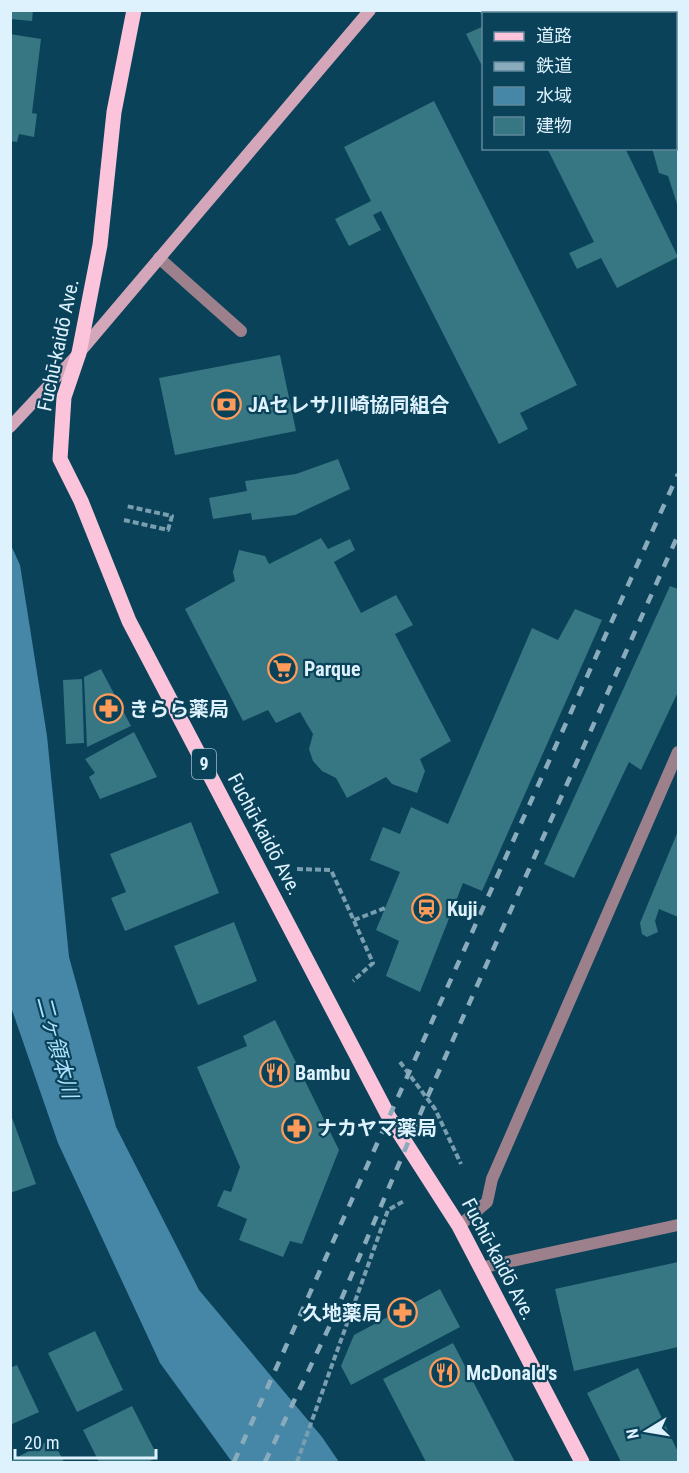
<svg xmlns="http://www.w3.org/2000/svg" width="689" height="1473" viewBox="0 0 689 1473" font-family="'Roboto Condensed','Noto Sans JP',sans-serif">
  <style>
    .water { fill: #4687a7 }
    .building { fill: #377683 }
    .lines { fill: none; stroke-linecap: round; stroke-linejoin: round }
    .path { stroke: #789eaf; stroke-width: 4; stroke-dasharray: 6 3; stroke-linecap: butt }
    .lane { stroke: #9c818c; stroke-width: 12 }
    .street { stroke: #9c818c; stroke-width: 12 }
    .secondary { stroke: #d3a7b9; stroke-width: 12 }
    .primary { stroke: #fcc4db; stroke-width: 15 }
    .rail { stroke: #89abbc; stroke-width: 4.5; stroke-dasharray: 10 10; stroke-linecap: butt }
    .labels { text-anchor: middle; stroke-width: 4.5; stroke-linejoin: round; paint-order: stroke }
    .shield { fill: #0a4259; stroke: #9ebdcc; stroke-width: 1.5 }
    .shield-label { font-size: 18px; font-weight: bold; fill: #def2fe }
    .street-label { font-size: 20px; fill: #def2fe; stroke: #0a4259 }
    .poi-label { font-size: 20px; font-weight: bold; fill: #def2fe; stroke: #0a4259; text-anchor: start }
    .water-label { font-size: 21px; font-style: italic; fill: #ade2ff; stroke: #0a4259 }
  </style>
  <rect width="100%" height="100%" fill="#0a4259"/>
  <path class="water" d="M 10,543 L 20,565 L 47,736 L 69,957 L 116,1127 L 199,1290 L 322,1437 L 339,1462 L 232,1462 L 160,1363 L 58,1143 L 11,1007 Z"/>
  <path class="building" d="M 10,10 L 33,10 L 32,21 L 10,19 Z
    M 479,10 L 575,10 L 577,14 L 484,14 L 484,20 Z
    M 484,26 L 484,70 L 466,34 Z
    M 10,34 L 41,39 L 32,113 L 37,114 L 34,137 L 19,134 L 17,142 L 10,141 Z
    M 434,101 L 577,385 L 520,413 L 528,429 L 499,444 L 381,211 L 373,215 L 381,230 L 349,246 L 335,219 L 371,201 L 344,147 Z
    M 678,104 L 678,207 L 668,176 L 659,173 L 652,148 L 676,148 L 676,105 Z
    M 547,148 L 625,148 L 678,257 L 617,288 L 601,258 L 577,269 L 569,253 L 594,242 Z
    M 280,355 L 296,431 L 175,455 L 159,378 Z
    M 338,459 L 350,489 L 295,515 L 252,520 L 251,513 L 213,519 L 209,498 L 247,491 L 245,481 L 296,474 Z
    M 321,538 L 328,549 L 350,539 L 355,550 L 334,562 L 361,613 L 396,595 L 413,625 L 395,634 L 451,741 L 420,759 L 425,771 L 417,793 L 392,784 L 386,777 L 347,798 L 336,778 L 322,771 L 313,761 L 309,749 L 313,734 L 300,712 L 276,723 L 268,710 L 243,721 L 185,609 L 235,581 L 233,572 L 239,550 L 265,556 L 269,564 Z
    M 670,586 L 678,589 L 678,692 L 641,770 L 629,762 L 574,878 L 544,864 Z
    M 575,609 L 602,620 L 482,891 L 463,883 L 420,992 L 386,976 L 399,941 L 376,930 L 400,872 L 370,860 L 383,827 L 400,834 L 411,807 L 448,824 L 532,628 L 558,640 Z
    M 101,669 L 131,726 L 87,747 L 84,677 Z
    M 82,679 L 84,743 L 66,744 L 63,680 Z
    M 134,732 L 157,777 L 100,799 L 89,777 L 95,773 L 85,759 Z
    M 191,822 L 219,893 L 125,931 L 111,898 L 126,892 L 110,854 Z
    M 678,831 L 678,917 L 659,909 L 655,921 L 658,932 L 647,937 L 642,934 L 640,923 Z
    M 234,922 L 257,981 L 198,1005 L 174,946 Z
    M 275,1020 L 339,1150 L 302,1244 L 290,1241 L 283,1257 L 239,1240 L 247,1219 L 217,1206 L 224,1190 L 231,1192 L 240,1167 L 197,1067 L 247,1046 L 243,1036 Z
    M 10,1112 L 36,1184 L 10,1193 Z
    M 678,1262 L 678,1347 L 574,1371 L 555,1289 Z
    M 440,1289 L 460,1327 L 351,1385 L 341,1366 L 354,1335 Z
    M 95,1331 L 123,1390 L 77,1412 L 48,1353 Z
    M 453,1343 L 515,1462 L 426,1462 L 383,1379 Z
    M 17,1365 L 39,1412 L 10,1425 L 10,1368 Z
    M 638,1368 L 678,1452 L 678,1462 L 621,1462 L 587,1393 Z
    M 132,1406 L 158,1457 L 148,1462 L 99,1462 L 83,1430 Z
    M 52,1439 L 64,1462 L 10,1462 L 10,1461 Z"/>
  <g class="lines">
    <path class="path" d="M 124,520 L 168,530 L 172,516 L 126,506
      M 297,869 L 331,870 L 373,963 L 353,981
      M 354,920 L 385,908
      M 400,1062 L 435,1109 L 461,1164
      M 297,1462 L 388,1210 L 404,1201"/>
    <path class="lane" d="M 159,258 L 241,331"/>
    <path class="street" d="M 459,1226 L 487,1202 L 492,1179 L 678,752
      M 480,1268 L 678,1225"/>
    <path class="secondary" d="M 10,427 L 79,353 L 370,10"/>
    <path class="primary" d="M 134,10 L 114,112 L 100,245 L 79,353 L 64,397 L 60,459 L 81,501 L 129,621 L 389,1117 L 459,1226 L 582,1462"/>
    <path class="rail" d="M 234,1462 L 678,474
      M 265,1462 L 332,1321 L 427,1098 L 678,535"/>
  </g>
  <defs>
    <symbol id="bank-ring" viewBox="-11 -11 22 22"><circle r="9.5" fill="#0a4259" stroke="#ff9b5a" stroke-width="1.5"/><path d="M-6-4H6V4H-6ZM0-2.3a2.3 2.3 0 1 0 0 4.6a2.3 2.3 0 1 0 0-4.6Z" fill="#ff9b5a"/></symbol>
    <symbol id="supermarket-ring" viewBox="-11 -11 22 22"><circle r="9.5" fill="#0a4259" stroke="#ff9b5a" stroke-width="1.5"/><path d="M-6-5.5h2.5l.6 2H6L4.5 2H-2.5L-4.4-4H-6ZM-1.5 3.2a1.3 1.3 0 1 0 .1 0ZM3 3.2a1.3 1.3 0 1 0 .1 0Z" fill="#ff9b5a"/></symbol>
    <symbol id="pharmacy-ring" viewBox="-11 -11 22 22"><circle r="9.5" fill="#0a4259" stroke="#ff9b5a" stroke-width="1.5"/><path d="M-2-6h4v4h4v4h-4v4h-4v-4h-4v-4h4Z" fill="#ff9b5a"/></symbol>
    <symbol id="station-ring" viewBox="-11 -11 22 22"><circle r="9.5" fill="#0a4259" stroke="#ff9b5a" stroke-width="1.5"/><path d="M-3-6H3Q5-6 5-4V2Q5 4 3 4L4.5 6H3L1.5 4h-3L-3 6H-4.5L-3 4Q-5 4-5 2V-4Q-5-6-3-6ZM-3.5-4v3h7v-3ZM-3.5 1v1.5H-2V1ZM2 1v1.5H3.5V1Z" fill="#ff9b5a"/></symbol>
    <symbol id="restaurant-ring" viewBox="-11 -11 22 22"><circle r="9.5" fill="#0a4259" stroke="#ff9b5a" stroke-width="1.5"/><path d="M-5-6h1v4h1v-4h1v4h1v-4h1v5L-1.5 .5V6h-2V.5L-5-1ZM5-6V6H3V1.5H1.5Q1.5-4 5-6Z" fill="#ff9b5a"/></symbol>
  </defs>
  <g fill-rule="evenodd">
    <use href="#bank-ring" x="210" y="388" width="33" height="33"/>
    <use href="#supermarket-ring" x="266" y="652" width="33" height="33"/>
    <use href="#pharmacy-ring" x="92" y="692" width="33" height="33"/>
    <use href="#station-ring" x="410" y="892" width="33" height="33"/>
    <use href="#restaurant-ring" x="258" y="1056" width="33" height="33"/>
    <use href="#pharmacy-ring" x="280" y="1112" width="33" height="33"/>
    <use href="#pharmacy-ring" x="386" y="1296" width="33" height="33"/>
    <use href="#restaurant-ring" x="428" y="1356" width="33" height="33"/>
  </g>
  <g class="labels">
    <rect class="shield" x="192" y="749" width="24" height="30" rx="4.5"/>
    <g class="shield-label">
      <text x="204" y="770">9</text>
    </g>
    <g class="street-label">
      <text transform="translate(58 345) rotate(-78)" y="7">Fuchū-kaidō Ave.</text>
      <text transform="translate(265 834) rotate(62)" y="7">Fuchū-kaidō Ave.</text>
      <text transform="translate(499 1259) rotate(62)" y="7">Fuchū-kaidō Ave.</text>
    </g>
    <g class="poi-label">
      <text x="248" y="412">JAセレサ川崎協同組合</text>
      <text x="304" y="676">Parque</text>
      <text x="129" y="716">きらら薬局</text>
      <text x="447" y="916">Kuji</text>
      <text x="295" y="1080">Bambu</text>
      <text x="317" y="1135">ナカヤマ薬局</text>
      <text x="382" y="1320" text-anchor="end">久地薬局</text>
      <text x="466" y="1380">McDonald's</text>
    </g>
    <g class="water-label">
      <text transform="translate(57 1047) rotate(75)" y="7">二ヶ領本川</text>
    </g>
  </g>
  <rect width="689" height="1473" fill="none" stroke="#def2fe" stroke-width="24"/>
  <rect x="482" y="12" width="195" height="138" fill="#0a4259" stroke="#5f889b" stroke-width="1.5"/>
  <rect x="494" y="32" width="30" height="9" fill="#fcc4db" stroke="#5f889b" stroke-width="1.5"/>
  <text x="536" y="42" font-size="18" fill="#def2fe">道路</text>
  <rect x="494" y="62" width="30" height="9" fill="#89abbc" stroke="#5f889b" stroke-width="1.5"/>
  <text x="536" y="72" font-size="18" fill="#def2fe">鉄道</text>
  <rect x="494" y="87" width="30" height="18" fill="#4687a7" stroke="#5f889b" stroke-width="1.5"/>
  <text x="536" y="102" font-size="18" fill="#def2fe">水域</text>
  <rect x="494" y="117" width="30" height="18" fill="#377683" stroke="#5f889b" stroke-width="1.5"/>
  <text x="536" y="132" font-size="18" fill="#def2fe">建物</text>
  <g transform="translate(647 1431) rotate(259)" stroke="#0a4259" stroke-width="4.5" paint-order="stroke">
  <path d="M0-4.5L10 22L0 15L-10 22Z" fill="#def2fe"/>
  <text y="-9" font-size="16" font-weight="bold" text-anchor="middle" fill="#def2fe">N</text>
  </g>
  <path d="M15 1449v9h141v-9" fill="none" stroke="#def2fe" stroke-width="3"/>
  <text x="24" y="1449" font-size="18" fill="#def2fe" stroke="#0a4259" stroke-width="4.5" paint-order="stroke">20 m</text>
</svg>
